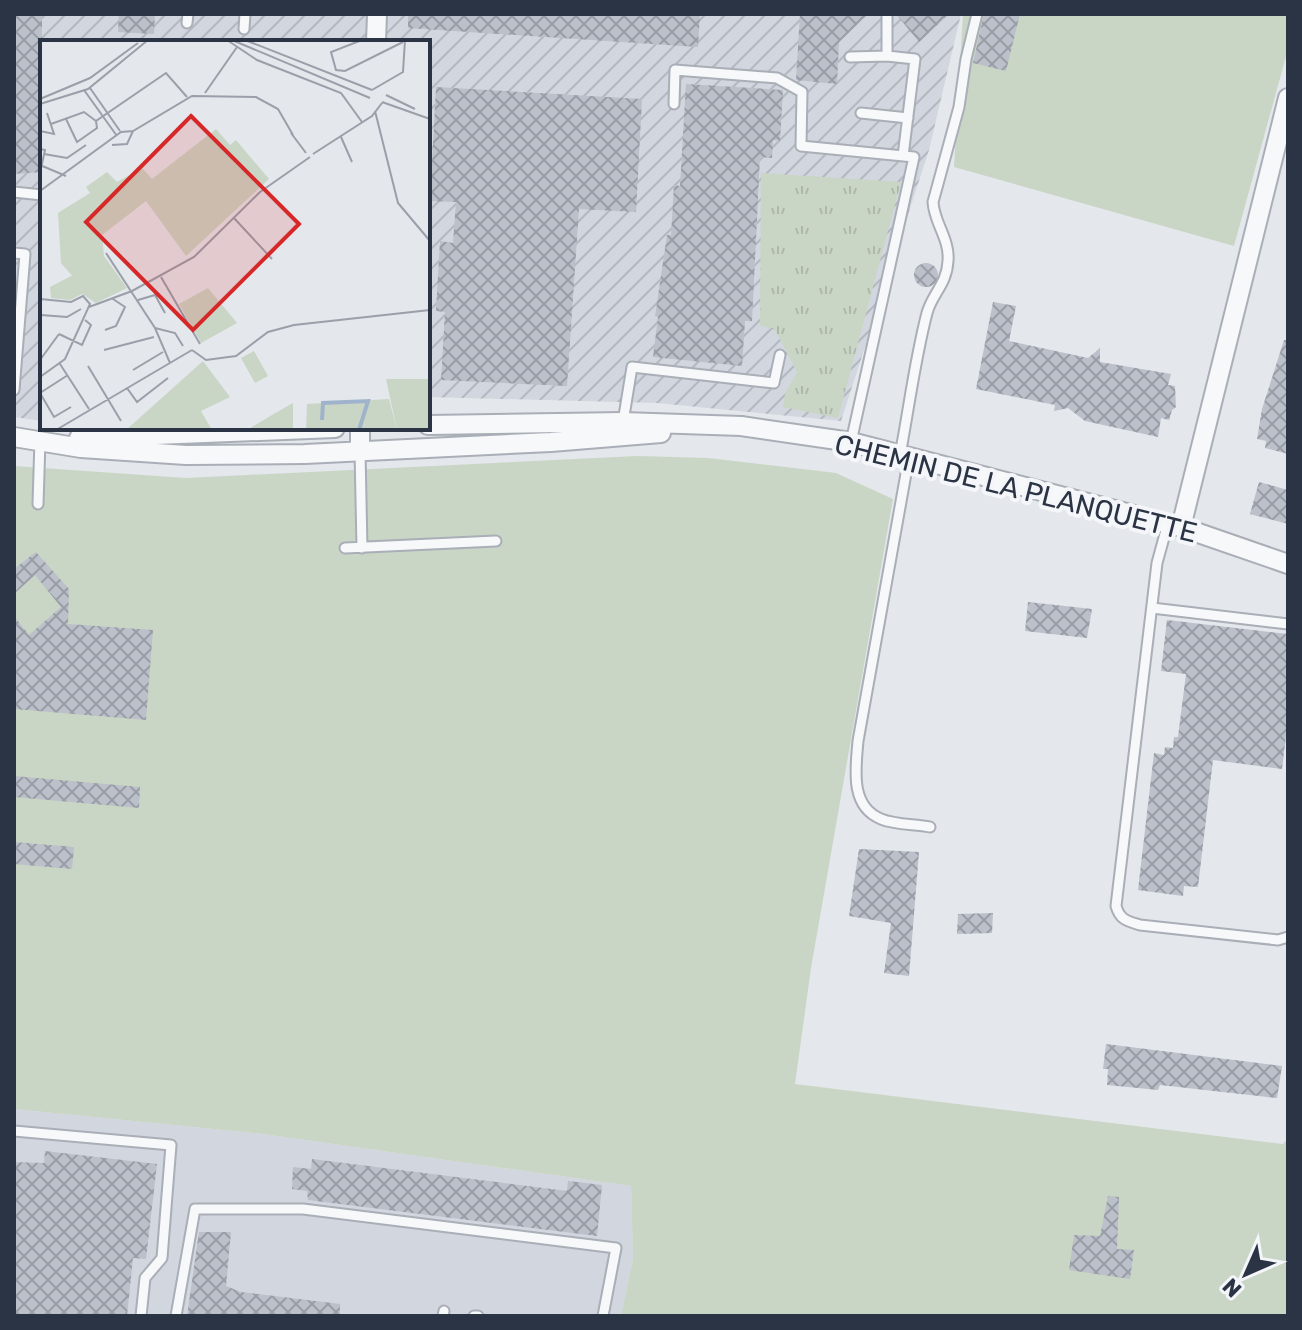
<svg xmlns="http://www.w3.org/2000/svg" width="1302" height="1330" viewBox="0 0 1302 1330" font-family="Rubik,sans-serif">
  <style>
    .built { fill: #d2d6de }
    .industrial { fill: url(#industrial-furrows) }
    .grass { fill: url(#grass-tufts) }
    .park { fill: #c9d6c5 }
    .building { fill: url(#building-cross-hatch) }
    .lines { fill: none; stroke-linecap: round; stroke-linejoin: round }
    .lane-casing { stroke: #a9aeb7; stroke-width: 13 }
    .street-casing { stroke: #a9aeb7; stroke-width: 22 }
    .lane { stroke: #f7f8fa; stroke-width: 9 }
    .street { stroke: #f7f8fa; stroke-width: 18 }
    .labels { text-anchor: middle; stroke-width: 8; stroke-linejoin: round; paint-order: stroke }
    .street-label { font-size: 28px; fill: #2b3445; stroke: #f4f6f9 }
    .inset-river { fill: none; stroke: #9fb4cc; stroke-width: 4 }
    .inset-road { fill: none; stroke: #9a9fa9; stroke-width: 2 }
    .view { fill: #d62828; fill-opacity: 0.15; stroke: #d62828; stroke-width: 4 }
    .inset-edge { fill: none; stroke: #2b3445; stroke-width: 4 }
  </style>
  <defs>
    <pattern id="industrial-furrows" width="10" height="10" patternUnits="userSpaceOnUse" patternTransform="scale(2)"><rect width="10" height="10" fill="#d2d6de"/><path d="M-1 1l2-2M0 10L10 0M9 11l2-2" fill="none" stroke="#b4b8c0"/></pattern>
    <pattern id="grass-tufts" width="24" height="20" patternUnits="userSpaceOnUse" patternTransform="scale(2)"><rect width="24" height="20" fill="#c9d6c5"/><path d="M3 7l-1-3M5 7V3M7 7l1-3M15 17l-1-3M17 17v-4M19 17l1-3" fill="none" stroke="#adb8ab"/></pattern>
    <pattern id="building-cross-hatch" width="8" height="8" patternUnits="userSpaceOnUse" patternTransform="scale(2)"><rect width="8" height="8" fill="#bbc0ca"/><path d="M0 0l8 8M0 8l8-8" fill="none" stroke="#989da6"/></pattern>
  </defs>
  <rect width="100%" height="100%" fill="#e4e7ec"/>
  <path class="built" d="M 14,1109 L 263,1134 L 631,1186 L 633,1258 L 621,1316 L 14,1316 Z"/>
  <path class="industrial" d="M 14,14 L 961,14 L 929,150 L 841,421 L 657,403 L 428,397 L 428,42 L 42,42 L 42,421 L 14,417 Z"/>
  <path class="grass" d="M 761,173 L 901,182 L 838,418 L 783,407 L 785,394 L 797,372 L 775,330 L 760,325 Z"/>
  <path class="park" d="M 963,14 L 1288,14 L 1288,49 L 1234,246 L 954,167 Z
    M 637,456 L 708,458 L 836,473 L 893,499 L 811,968 L 795,1084 L 1283,1144 L 1288,1138 L 1288,1316 L 621,1316 L 633,1258 L 631,1186 L 263,1134 L 14,1109 L 14,466 L 186,478 Z"/>
  <path class="building" d="M 14,14 L 42,14 L 42,172 L 14,174 Z
    M 119,14 L 155,14 L 154,34 L 118,32 Z
    M 408,14 L 700,14 L 698,47 L 408,28 Z
    M 800,14 L 868,14 L 839,42 L 837,84 L 796,80 Z
    M 896,14 L 949,14 L 919,42 Z
    M 984,14 L 1020,14 L 1006,71 L 973,63 Z
    M 686,84 L 783,90 L 780,141 L 773,140 L 772,158 L 760,157 L 752,321 L 745,321 L 742,366 L 653,357 L 658,317 L 655,316 L 667,235 L 671,235 L 674,185 L 680,186 Z
    M 436,87 L 642,99 L 636,212 L 579,209 L 567,386 L 441,380 L 445,312 L 436,311 L 440,241 L 453,243 L 456,202 L 430,201 Z
    M914 275a12 12 0 1 1 24 0a12 12 0 1 1-24 0Z
    M 993,302 L 1016,306 L 1009,341 L 1088,358 L 1100,348 L 1100,362 L 1171,374 L 1168,385 L 1175,386 L 1176,407 L 1172,410 L 1169,420 L 1161,418 L 1158,437 L 1085,421 L 1068,408 L 1054,411 L 1055,405 L 976,389 Z
    M 1284,340 L 1288,340 L 1288,454 L 1265,448 L 1266,441 L 1257,439 L 1262,409 Z
    M 1259,482 L 1288,490 L 1288,524 L 1250,514 Z
    M 36,552 L 69,589 L 68,624 L 153,630 L 146,720 L 14,709 L 14,616 L 29,635 L 61,607 L 35,575 L 14,594 L 14,569 Z
    M 1028,602 L 1092,609 L 1087,638 L 1025,631 Z
    M 1167,620 L 1288,634 L 1288,720 L 1282,769 L 1213,760 L 1198,887 L 1184,886 L 1183,896 L 1138,890 L 1154,753 L 1164,755 L 1165,747 L 1173,748 L 1174,737 L 1178,737 L 1186,674 L 1161,671 Z
    M 14,776 L 140,787 L 139,808 L 14,797 Z
    M 14,842 L 74,847 L 72,869 L 14,864 Z
    M 859,849 L 919,852 L 909,976 L 884,973 L 891,923 L 849,916 Z
    M 993,913 L 992,933 L 957,934 L 958,914 Z
    M 1106,1044 L 1282,1066 L 1277,1098 L 1160,1085 L 1158,1090 L 1107,1085 L 1108,1069 L 1103,1069 Z
    M 45,1151 L 157,1164 L 146,1259 L 133,1258 L 127,1316 L 14,1316 L 14,1162 L 44,1163 Z
    M 312,1159 L 567,1191 L 568,1181 L 602,1185 L 597,1236 L 308,1200 L 307,1191 L 292,1189 L 293,1167 L 311,1169 Z
    M 1108,1196 L 1119,1197 L 1117,1249 L 1134,1250 L 1130,1279 L 1069,1270 L 1074,1235 L 1100,1236 Z
    M 199,1232 L 231,1232 L 226,1286 L 241,1292 L 340,1304 L 340,1316 L 187,1316 Z"/>
  <g class="lines">
    <defs>
      <path id="lane" d="M 887,14 L 887,56 L 915,59 L 903,156
        M 187,23 L 188,14
        M 244,29 L 245,14
        M 850,57 L 887,56
        M 674,104 L 675,70 L 777,78 L 802,92 L 801,146 L 914,157 L 851,442
        M 861,113 L 908,118
        M 14,192 L 42,195
        M 14,253 L 25,254 L 14,390
        M 623,422 L 632,367 L 774,383 L 780,355
        M 360,451 L 362,548
        M 900,455 C 909,408 915,359 927,313 C 932,294 947,284 948,261 C 950,239 934,223 933,202 L 959,107 L 966,59 L 977,14
        M 909,457 L 858,741 C 856,767 849,806 881,819 C 895,825 915,824 930,827
        M 38,504 L 40,440
        M 1168,523 L 1157,563 L 1116,906 C 1120,920 1127,921 1140,925 L 1278,940 L 1288,937
        M 345,548 L 496,541
        M 1152,608 L 1288,624
        M 14,1131 L 171,1145 L 162,1258 L 145,1278 L 141,1316
        M 176,1316 L 195,1209 L 303,1209 L 616,1248 L 603,1316
        M 443,1316 L 444,1311
        M 474,1316 L 478,1316"/>
      <path id="street" d="M 376,42 L 377,14
        M 428,425 L 623,422 L 741,426 L 851,442 L 1181,527 L 1288,564
        M 360,428 L 360,451
        M 14,437 L 81,448 L 186,455 L 305,454 L 551,442 L 661,433
        M 79,438 L 335,428
        M 1181,527 L 1288,98"/>
    </defs>
    <use href="#lane" class="lane-casing"/>
    <use href="#street" class="street-casing"/>
    <use href="#lane" class="lane"/>
    <use href="#street" class="street"/>
  </g>
  <g class="labels">
    <g class="street-label">
      <text transform="translate(1016 488) rotate(14)" y="10">CHEMIN DE LA PLANQUETTE</text>
    </g>
  </g>
  <g transform="translate(40 40)">
    <rect width="390" height="390" fill="#e4e7ec"/>
    <path d="M 163,321 L 190,357 L 161,371 L 172,390 L 86,390 ZM 349,359 L 357,390 L 266,390 L 267,364 ZM 253,363 L 253,390 L 207,390 L 232,375 Z" fill="#c9d6c5"/>
    <path d="M 33,235 L 51,254 L 56,263 L 42,254 L 30,260 L 11,258 L 10,247 ZM 346,339 L 390,339 L 390,390 L 357,390 Z" fill="#c9d6c5"/>
    <path d="M 176,89 L 190,105 L 196,100 L 229,139 L 146,216 L 106,161 L 62,195 L 64,216 L 87,248 L 56,263 L 21,223 L 18,173 L 50,153 L 46,147 L 67,132 L 77,142 L 102,128 L 112,139 ZM 168,248 L 197,283 L 161,303 L 139,264 ZM 214,311 L 228,336 L 215,343 L 201,318 Z" fill="#c9d6c5"/>
    <path class="inset-river" d="M 282,380 L 283,363 L 328,361 L 319,390"/>
    <path class="inset-road" d="M 187,0 L 217,20 L 301,53 L 322,82M 192,0 L 330,58M 205,0 L 332,50M 322,0 L 291,12 L 296,30 L 305,31 L 363,2M 50,48 L 80,91M 44,50 L 77,96M 332,50 L 363,32 L 365,0M 165,53 L 197,7M 346,55 L 375,69M 0,59 L 50,38 L 98,3M 342,62 L 390,79M 0,64 L 48,49 L 108,0M 335,71 L 358,163 L 390,201M 26,79 L 37,102 L 57,88 L 56,81 L 126,33 L 147,57M 11,84 L 44,72 L 56,81M 0,91 L 14,94 L 7,73M 251,93 L 266,113M 301,97 L 312,122M 72,105 L 87,104 L 93,91M 0,109 L 5,110 L 0,133M 4,114 L 27,118 L 46,105M 273,114 L 332,76 L 342,63M 0,125 L 26,136M 0,151 L 81,92 L 93,91 L 152,56 L 216,57 L 238,69 L 253,95M 220,152 L 270,117M 193,177 L 232,219M 66,213 L 115,288 L 130,323M 121,237 L 160,304M 0,259 L 31,262 L 43,256 L 50,264 L 25,319 L 0,337M 98,260 L 115,255 L 125,273M 49,267 L 92,251 L 154,217 L 220,152M 1,275 L 27,277 L 41,269M 115,288 L 135,293 L 143,306M 65,290 L 76,286 L 85,267 L 73,259M 19,294 L 42,305 L 51,285 L 45,280M 64,310 L 114,297M 152,310 L 166,320 L 196,316 L 228,292 L 254,285 L 390,270M 0,320 L 19,294M 20,324 L 49,369M 48,326 L 81,381M 93,330 L 123,312M 87,348 L 97,362 L 128,338M 0,353 L 14,377 L 31,367M 0,353 L 28,335M 16,390 L 152,310"/>
    <path class="view" d="M 151,76 L 259,184 L 153,290 L 46,182 Z"/>
    <rect width="390" height="390" class="inset-edge"/>
  </g>
  <rect width="1302" height="1330" fill="none" stroke="#2b3445" stroke-width="32"/>
  <g transform="translate(1246 1274) rotate(225)" stroke="#f4f6f9" stroke-width="6" paint-order="stroke">
  <path d="M0-6L14 30L0 20L-14 30Z" fill="#2b3445"/>
  <text y="-12" font-size="22" font-weight="bold" text-anchor="middle" fill="#2b3445">N</text>
  </g>
</svg>
